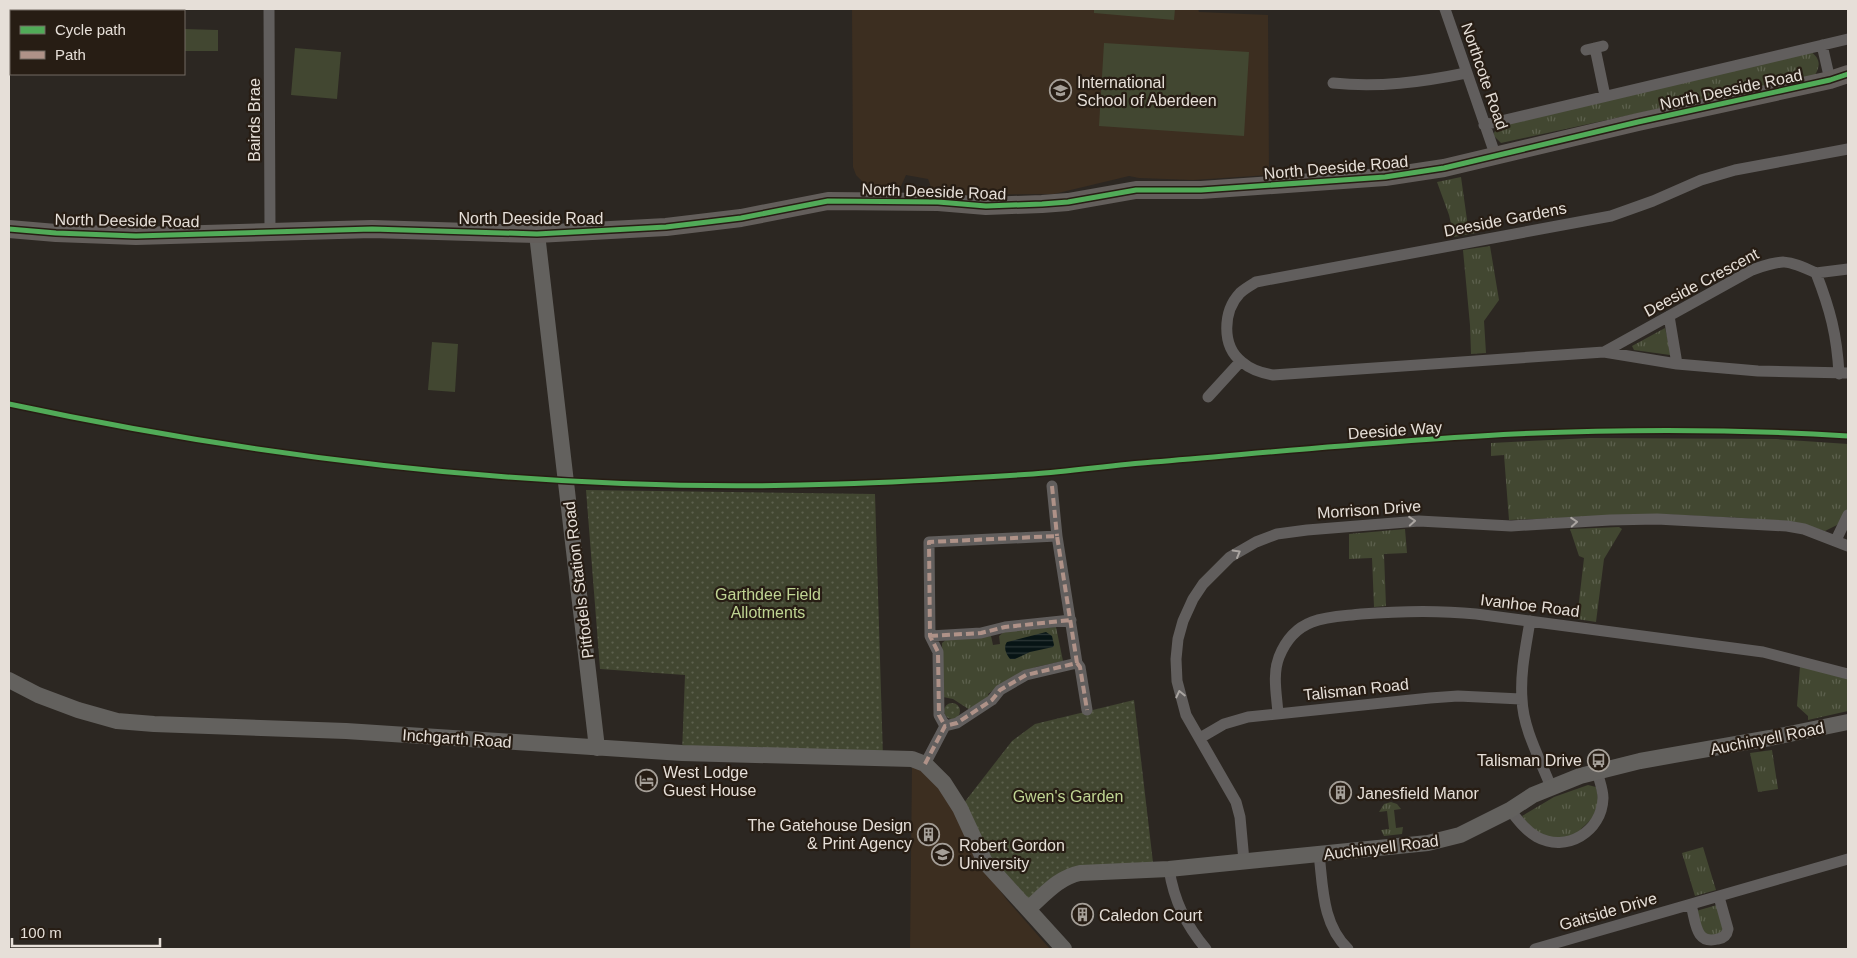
<svg xmlns="http://www.w3.org/2000/svg" width="1857" height="958" viewBox="0 0 1857 958" font-family="Arial,sans-serif">
  <style>
    .built { fill: #3c2e20 }
    .grass { fill: url(#grass-tufts) }
    .garden { fill: url(#garden-dots) }
    .pitch { fill: #424731 }
    .water { fill: url(#water-rules) }
    .lines { fill: none; stroke-linecap: round; stroke-linejoin: round }
    .street { stroke: #615e5d; stroke-width: 11 }
    .secondary { stroke: #63615e; stroke-width: 16 }
    .primary { stroke: #635e5b; stroke-width: 18 }
    .quiet { stroke: #af9288; stroke-width: 4; stroke-dasharray: 8 4; stroke-linecap: butt }
    .cycleway-casing { stroke: #271d14; stroke-width: 8 }
    .cycleway { stroke: #51ab58; stroke-width: 5 }
    .oneway { stroke: #aaa5a1 }
    .labels { text-anchor: middle; stroke-width: 4.5; stroke-linejoin: round; paint-order: stroke }
    .street-label { font-size: 16px; fill: #e6dfd8; stroke: #271d14 }
    .poi-label { font-size: 16px; fill: #e6dfd8; stroke: #271d14; text-anchor: start }
    .park-label { font-size: 16px; fill: #c0d593; stroke: #271d14 }
  </style>
  <defs>
    <pattern id="grass-tufts" width="24" height="20" patternUnits="userSpaceOnUse" patternTransform="scale(1.25)"><rect width="24" height="20" fill="#424731"/><path d="M3 7l-1-3M5 7V3M7 7l1-3M15 17l-1-3M17 17v-4M19 17l1-3" fill="none" stroke="#5d614e"/></pattern>
    <pattern id="garden-dots" width="8" height="8" patternUnits="userSpaceOnUse" patternTransform="scale(1.25)"><rect width="8" height="8" fill="#424731"/><path d="M2 2h.1M6 6h.1" fill="none" stroke="#5d614e" stroke-width="1.8" stroke-linecap="round"/></pattern>
    <pattern id="water-rules" width="6" height="5" patternUnits="userSpaceOnUse" patternTransform="scale(1.25)"><rect width="6" height="5" fill="#071415"/><path d="M0 2.5h6" fill="none" stroke="#2b3636"/></pattern>
  </defs>
  <rect width="100%" height="100%" fill="#2c2722"/>
  <path class="built" d="M 852,9 L 1198,9 L 1199,12 L 1268,15 L 1269,175 L 1193,180 L 1139,178 L 1129,176 L 1054,194 L 940,195 L 931,187 L 928,179 L 906,175 L 901,186 L 891,192 L 891,194 L 866,194 L 866,185 L 856,175 L 853,167 Z
    M 912,766 L 917,766 L 943,786 L 980,864 L 1007,900 L 1050,949 L 910,949 Z"/>
  <path class="grass" d="M 1810,51 C 1820,58 1821,65 1815,75 L 1501,143 L 1493,135 L 1497,127 Z
    M 1461,177 L 1468,227 L 1476,233 L 1454,237 L 1449,215 L 1437,182 Z
    M 1490,246 L 1499,300 L 1484,321 L 1486,353 L 1471,354 L 1470,325 L 1463,250 Z
    M 1665,328 L 1671,352 L 1670,355 L 1634,350 L 1632,346 Z
    M 1590,438 L 1776,439 L 1848,444 L 1848,509 L 1837,525 L 1825,531 L 1799,523 L 1742,518 L 1657,514 L 1509,520 L 1504,455 L 1491,456 L 1491,443 Z
    M 1619,527 L 1622,529 L 1604,559 L 1596,622 L 1577,619 L 1584,558 L 1579,556 L 1570,529 Z
    M 1405,529 L 1407,553 L 1384,554 L 1386,606 L 1374,607 L 1372,558 L 1349,559 L 1349,534 Z
    M 1056,627 L 1063,661 L 1036,667 L 1013,677 L 988,694 L 989,696 L 970,710 L 953,699 L 943,697 L 942,643 L 947,639 L 991,636 L 993,645 L 1000,644 L 999,636 L 1005,631 Z
    M 1800,666 L 1848,678 L 1848,711 L 1808,720 L 1808,716 L 1797,706 Z
    M 1772,750 L 1778,789 L 1758,792 L 1750,753 Z
    M 1588,785 L 1596,787 C 1601,808 1597,815 1582,828 C 1580,831 1576,835 1573,836 C 1555,845 1531,831 1522,816 L 1554,797 Z
    M 1391,802 L 1397,804 L 1401,809 L 1394,810 L 1396,828 L 1403,827 L 1402,834 L 1384,836 L 1381,830 L 1389,829 L 1387,811 L 1379,812 L 1384,804 Z
    M 1703,847 L 1716,890 L 1695,896 L 1682,853 Z
    M 1717,905 L 1723,929 L 1720,934 L 1707,937 L 1702,933 L 1696,911 Z"/>
  <path class="garden" d="M 586,490 L 875,494 L 883,758 L 682,753 L 685,675 L 600,669 Z
    M 1134,700 L 1154,871 L 1081,873 L 1028,909 L 998,877 L 960,808 L 1012,741 L 1035,724 Z
    M944 711a8 8 0 1 1 16 0a8 8 0 1 1-16 0Z"/>
  <path class="pitch" d="M 1094,9 L 1175,9 L 1174,20 L 1094,13 Z
    M 184,29 L 218,30 L 218,51 L 184,51 Z
    M 1104,43 L 1249,52 L 1244,136 L 1099,126 Z
    M 295,48 L 341,52 L 337,99 L 291,95 Z
    M 432,342 L 458,344 L 455,392 L 428,390 Z"/>
  <path class="water" d="M 1046,632 L 1052,636 L 1054,645 L 1053,647 L 1030,652 L 1015,659 L 1010,659 C 1006,654 1003,647 1007,642 Z"/>
  <g class="lines">
    <path class="street" d="M 269,9 L 270,231
      M 1445,9 L 1495,154
      M 1822,45 L 1830,80
      M 1595,48 L 1605,96
      M 1586,50 L 1603,46
      M 1333,83 C 1378,88 1422,82 1466,73
      M 1484,125 L 1848,39
      M 1848,149 L 1735,170 L 1701,180 L 1653,201 L 1611,216 L 1256,282 C 1251,285 1244,289 1240,293 C 1223,311 1221,346 1242,362 C 1251,370 1261,373 1273,375 L 1604,352 L 1677,364 L 1758,371 L 1848,373
      M 1816,273 L 1848,269
      M 1669,316 L 1677,364
      M 1604,352 L 1752,270 C 1783,259 1786,259 1816,273 C 1830,309 1837,335 1839,374
      M 1208,397 L 1240,362
      M 1052,486 L 1057,536
      M 1836,540 L 1848,515
      M 1530,621 C 1526,646 1520,673 1522,699 C 1523,729 1540,759 1551,787
      M 930,636 L 981,633 L 1005,627 L 1071,620
      M 1077,663 L 1080,667 L 1087,710
      M 1278,714 C 1277,696 1272,675 1279,657 C 1285,642 1296,628 1312,622 C 1327,616 1345,616 1361,614 C 1400,611 1437,610 1476,614 L 1763,652 L 1848,674
      M 1200,738 L 1224,724 L 1248,717 L 1430,698 L 1458,696 L 1521,699
      M 925,764 L 945,726 L 957,723 L 992,700 L 1000,690 L 1026,675 L 1077,663 L 1057,536 L 929,542 L 930,636 L 938,652 L 939,715 L 945,726
      M 1510,810 C 1518,820 1525,830 1537,837 C 1566,853 1602,832 1603,798 C 1603,789 1599,780 1597,771
      M 1319,854 C 1323,887 1322,924 1348,949
      M 1244,861 L 1240,817 L 1236,802 L 1186,715 L 1177,681 L 1176,659 L 1178,639 L 1183,621 L 1193,599 L 1203,584 L 1230,557 L 1256,542 L 1277,534 L 1307,530 L 1419,521 L 1511,526 L 1610,520 L 1657,519 L 1787,526 L 1804,529 L 1848,546
      M 1169,869 C 1174,901 1186,925 1206,949
      M 1691,905 C 1696,922 1695,945 1718,939 C 1724,938 1727,935 1728,929 L 1719,897
      M 1535,949 L 1848,859"/>
    <path class="secondary" d="M 537,234 L 597,748
      M 9,680 L 38,695 L 78,710 L 117,721 L 154,724 L 346,731 L 682,753 L 912,759 L 925,764 L 944,783 L 960,808 L 985,862 L 1064,949
      M 1028,909 C 1044,895 1059,877 1080,873 L 1169,869 L 1428,843 L 1460,835 L 1510,810 L 1533,795 L 1580,776 L 1640,761 L 1770,738 L 1848,722"/>
    <path class="primary" d="M 9,229 L 56,233 L 136,236 L 372,229 L 537,234 L 666,227 L 741,218 L 828,201 L 938,202 L 986,206 L 1042,204 L 1068,202 L 1136,190 L 1201,190 L 1385,177 L 1444,168 L 1638,122 L 1830,80 L 1848,74"/>
    <path class="quiet" d="M 1052,486 L 1057,536
      M 930,636 L 981,633 L 1005,627 L 1071,620
      M 1077,663 L 1080,667 L 1087,710
      M 925,764 L 945,726 L 957,723 L 992,700 L 1000,690 L 1026,675 L 1077,663 L 1057,536 L 929,542 L 930,636 L 938,652 L 939,715 L 945,726"/>
    <defs>
      <path id="cycleway" d="M 9,229 L 56,233 L 136,236 L 372,229 L 537,234 L 666,227 L 741,218 L 828,201 L 938,202 L 986,206 L 1042,204 L 1068,202 L 1136,190 L 1201,190 L 1385,177 L 1444,168 L 1638,122 L 1830,80 L 1848,74
        M 9,404 C 281,462 560,494 838,484 C 903,482 968,478 1033,474 C 1073,471 1113,465 1153,462 C 1273,452 1394,440 1514,434 C 1625,429 1737,429 1848,436"/>
    </defs>
    <use href="#cycleway" class="cycleway-casing"/>
    <use href="#cycleway" class="cycleway"/>
  </g>
  <defs><path id="oneway-chevron" d="M-2-3.5L2.5 0L-2 3.5" fill="none" stroke-width="1.6" stroke-linecap="round" stroke-linejoin="round" transform="scale(1.25)"/></defs>
  <g class="oneway">
    <use href="#oneway-chevron" transform="translate(1412 521) rotate(-4)"/>
    <use href="#oneway-chevron" transform="translate(1574 522) rotate(-4)"/>
    <use href="#oneway-chevron" transform="translate(1237 553) rotate(-30)"/>
    <use href="#oneway-chevron" transform="translate(1180 694) rotate(-103)"/>
  </g>
  <defs>
    <symbol id="school-ring" viewBox="-11 -11 22 22"><circle r="9.5" fill="#271d14" stroke="#a59f98" stroke-width="1.5"/><path d="M0-5L7-2L0 1L-7-2ZM-4 1L0 2.5L4 1V4Q0 6-4 4Z" fill="#a59f98"/></symbol>
    <symbol id="bus-ring" viewBox="-11 -11 22 22"><circle r="9.5" fill="#271d14" stroke="#a59f98" stroke-width="1.5"/><path d="M-5-6H5V4H4V6H2V4H-2V6H-4V4H-5ZM-3.5-4V0h7V-4ZM-3.5 1.2v1.5H-2V1.2ZM2 1.2v1.5H3.5V1.2Z" fill="#a59f98"/></symbol>
    <symbol id="hotel-ring" viewBox="-11 -11 22 22"><circle r="9.5" fill="#271d14" stroke="#a59f98" stroke-width="1.5"/><path d="M-6-4.5h1.5V1H6V5H4.5V3h-9V5H-6ZM-4 0a1.8 1.8 0 1 1 3.6 0ZM.5 0V-2.5h3Q6-2.5 6 0Z" fill="#a59f98"/></symbol>
    <symbol id="building-ring" viewBox="-11 -11 22 22"><circle r="9.5" fill="#271d14" stroke="#a59f98" stroke-width="1.5"/><path d="M-4-6H4V6H1V3H-1V6H-4ZM-2.5-4.3h1.7v1.8h-1.7ZM.8-4.3h1.7v1.8H.8ZM-2.5-1h1.7V.8h-1.7ZM.8-1h1.7V.8H.8Z" fill="#a59f98"/></symbol>
    <symbol id="university-ring" viewBox="-11 -11 22 22"><circle r="9.5" fill="#271d14" stroke="#a59f98" stroke-width="1.5"/><path d="M0-5L7-2L0 1L-7-2ZM-4 1L0 2.5L4 1V4Q0 6-4 4Z" fill="#a59f98"/></symbol>
  </defs>
  <g fill-rule="evenodd">
    <use href="#school-ring" x="1048" y="78" width="25" height="25"/>
    <use href="#bus-ring" x="1586" y="748" width="25" height="25"/>
    <use href="#hotel-ring" x="634" y="768" width="25" height="25"/>
    <use href="#building-ring" x="1328" y="780" width="25" height="25"/>
    <use href="#building-ring" x="916" y="822" width="25" height="25"/>
    <use href="#university-ring" x="930" y="842" width="25" height="25"/>
    <use href="#building-ring" x="1070" y="902" width="25" height="25"/>
  </g>
  <g class="labels">
    <g class="street-label">
      <text transform="translate(1485 76) rotate(71)" y="6">Northcote Road</text>
      <text transform="translate(1731 89) rotate(-12)" y="6">North Deeside Road</text>
      <text transform="translate(254 120) rotate(-90)" y="6">Bairds Brae</text>
      <text transform="translate(1336 167) rotate(-5)" y="6">North Deeside Road</text>
      <text transform="translate(934 191) rotate(2)" y="6">North Deeside Road</text>
      <text x="531" y="224">North Deeside Road</text>
      <text transform="translate(1505 219) rotate(-11)" y="6">Deeside Gardens</text>
      <text transform="translate(127 220) rotate(1)" y="6">North Deeside Road</text>
      <text transform="translate(1701 282) rotate(-28)" y="6">Deeside Crescent</text>
      <text transform="translate(1395 430) rotate(-4)" y="6">Deeside Way</text>
      <text transform="translate(1369 509) rotate(-4)" y="6">Morrison Drive</text>
      <text transform="translate(578 580) rotate(-97)" y="6">Pitfodels Station Road</text>
      <text transform="translate(1530 605) rotate(7)" y="6">Ivanhoe Road</text>
      <text transform="translate(1356 689) rotate(-6)" y="6">Talisman Road</text>
      <text transform="translate(457 738) rotate(4)" y="6">Inchgarth Road</text>
      <text transform="translate(1767 738) rotate(-11)" y="6">Auchinyell Road</text>
      <text transform="translate(1381 847) rotate(-7)" y="6">Auchinyell Road</text>
      <text transform="translate(1608 911) rotate(-16)" y="6">Gaitside Drive</text>
    </g>
    <g class="poi-label">
      <text x="1077" y="88">International<tspan x="1077" dy="18">School of Aberdeen</tspan></text>
      <text x="1582" y="766" text-anchor="end">Talisman Drive</text>
      <text x="663" y="778">West Lodge<tspan x="663" dy="18">Guest House</tspan></text>
      <text x="1357" y="799">Janesfield Manor</text>
      <text x="912" y="831" text-anchor="end">The Gatehouse Design<tspan x="912" dy="18">&amp; Print Agency</tspan></text>
      <text x="959" y="851">Robert Gordon<tspan x="959" dy="18">University</tspan></text>
      <text x="1099" y="921">Caledon Court</text>
    </g>
    <g class="park-label">
      <text x="768" y="600">Garthdee Field<tspan x="768" dy="18">Allotments</tspan></text>
      <text x="1068" y="802">Gwen's Garden</text>
    </g>
  </g>
  <rect width="1857" height="958" fill="none" stroke="#e6dfd8" stroke-width="20"/>
  <rect x="10" y="10" width="175" height="65" fill="#271d14" stroke="#736b62"/>
  <rect x="20" y="26" width="25" height="8" fill="#51ab58" stroke="#736b62"/>
  <text x="55" y="35" font-size="15" fill="#e6dfd8">Cycle path</text>
  <rect x="20" y="51" width="25" height="8" fill="#af9288" stroke="#736b62"/>
  <text x="55" y="60" font-size="15" fill="#e6dfd8">Path</text>
  <path d="M12 938v8h148v-8" fill="none" stroke="#e6dfd8" stroke-width="2.5"/>
  <text x="20" y="938" font-size="15" fill="#e6dfd8" stroke="#271d14" stroke-width="4" paint-order="stroke">100 m</text>
</svg>
